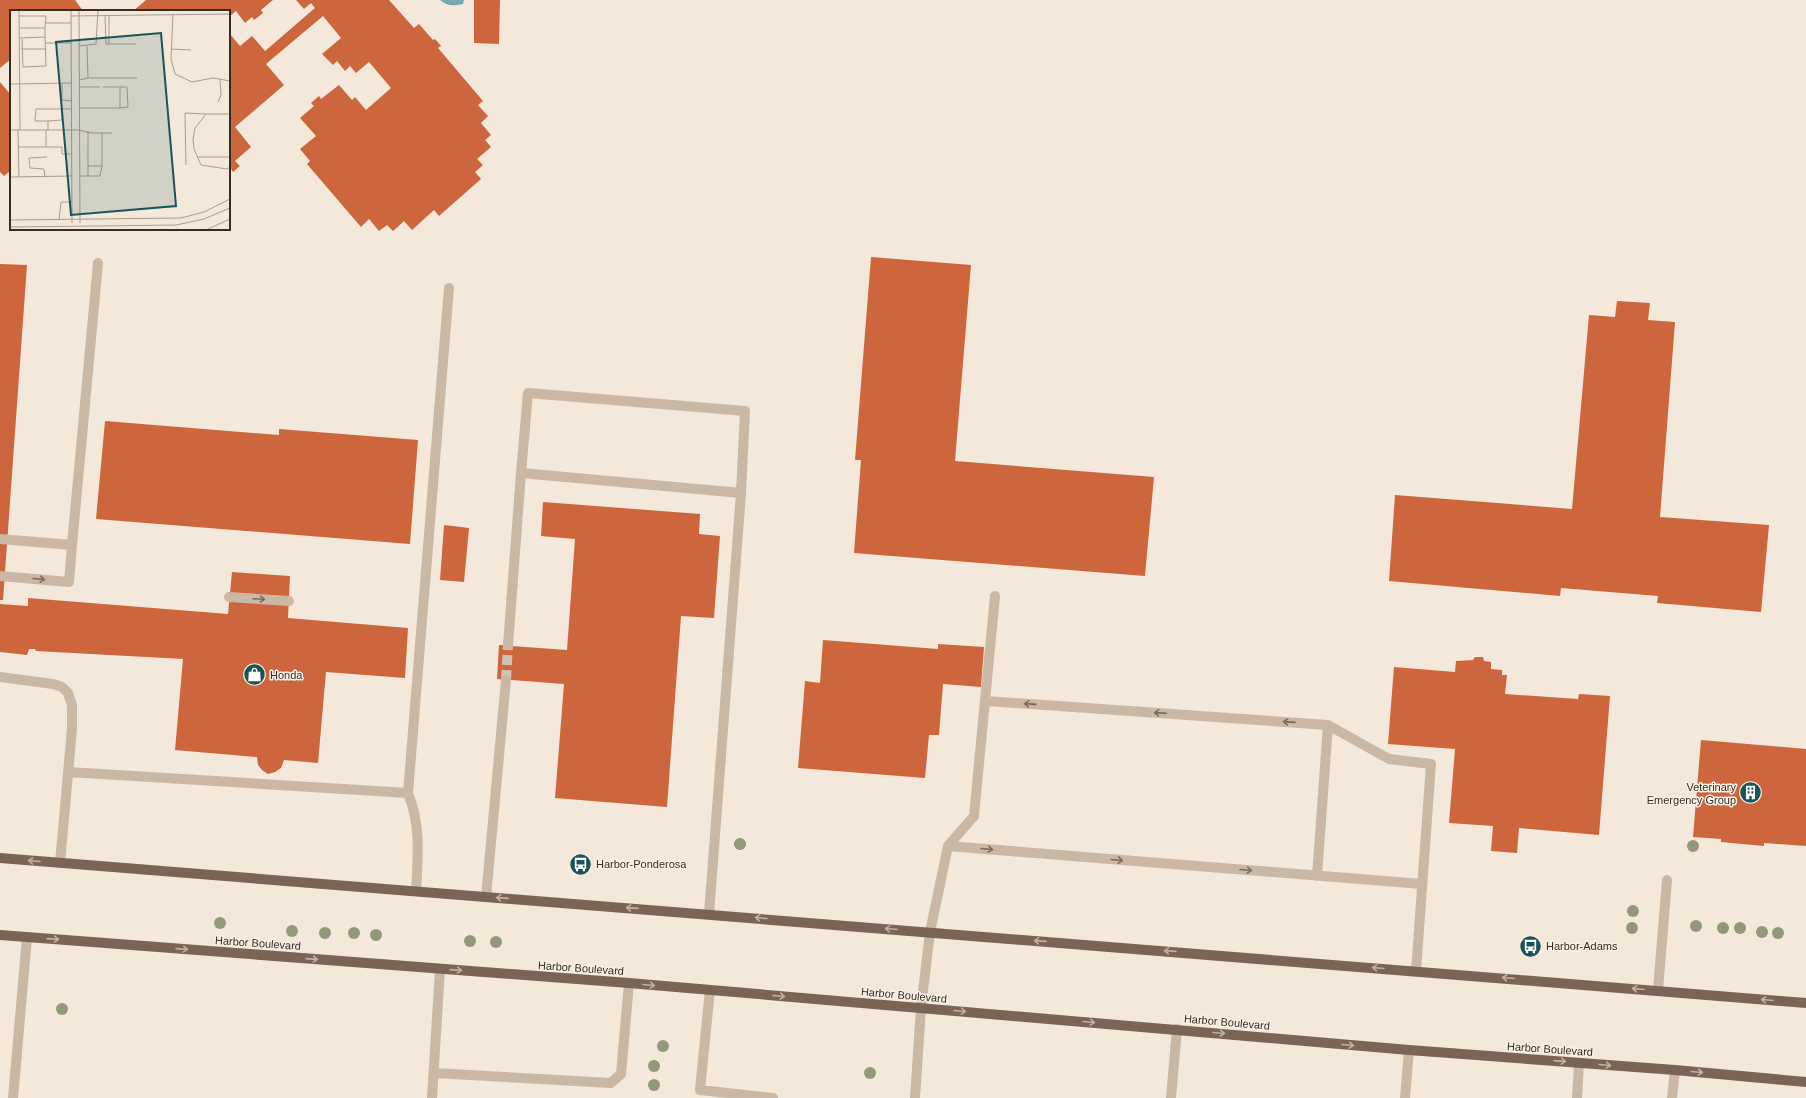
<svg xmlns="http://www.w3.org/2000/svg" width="1806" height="1098" viewBox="0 0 1806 1098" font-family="Helvetica,sans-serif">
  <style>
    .water { fill: url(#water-ripples) }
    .building { fill: #cd663d }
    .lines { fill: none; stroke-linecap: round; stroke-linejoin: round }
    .minor-tunnel { stroke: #cdc2b5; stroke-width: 10; stroke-dasharray: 10 5; stroke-linecap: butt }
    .minor { stroke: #cbb8a4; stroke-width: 10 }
    .major { stroke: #796456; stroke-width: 10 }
    .tree { fill: #929878 }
    .oneway { stroke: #796b5f }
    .oneway2 { stroke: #c0b2a5 }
    .labels { text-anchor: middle; stroke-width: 3; stroke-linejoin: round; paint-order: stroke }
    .poi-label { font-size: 11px; fill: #362c26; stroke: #faf2e5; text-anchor: start }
    .street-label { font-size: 11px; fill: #362c26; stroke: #faf2e5 }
    .inset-road { fill: none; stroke: #a79d91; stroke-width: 1 }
    .view { fill: #19535a; fill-opacity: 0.15; stroke: #19535a; stroke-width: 2 }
    .inset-edge { fill: none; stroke: #362c26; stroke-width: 2 }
  </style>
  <defs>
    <pattern id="water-ripples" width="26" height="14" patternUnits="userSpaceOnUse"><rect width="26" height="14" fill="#76acb1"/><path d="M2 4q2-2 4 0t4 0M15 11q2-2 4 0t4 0" fill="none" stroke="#628c90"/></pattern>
  </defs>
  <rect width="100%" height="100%" fill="#f3e8d9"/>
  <path class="water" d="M 440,0 L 464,0 L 463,4 C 455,6 447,6 440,0 Z"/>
  <path class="building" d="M 0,0 L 75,0 L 83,11 L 11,11 L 11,59 L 0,68 Z
    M 146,0 L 273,0 L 261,10 L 263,13 L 254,20 L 252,17 L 245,23 L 236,11 L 229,17 L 229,11 L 133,11 Z
    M 296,0 L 389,0 L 414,28 L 419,24 L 433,40 L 435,39 L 441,46 L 438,48 L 483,101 L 478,105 L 488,116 L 481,123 L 491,135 L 485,140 L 491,147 L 477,159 L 483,165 L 475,172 L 481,179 L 439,216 L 434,210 L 412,230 L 404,221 L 393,231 L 387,225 L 379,231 L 369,219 L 361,227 L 307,164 L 310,161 L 300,149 L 316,136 L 300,118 L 314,106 L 311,103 L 319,96 L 321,99 L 339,85 L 352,100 L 355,97 L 366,110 L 391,88 L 369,62 L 356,73 L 350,66 L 345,71 L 337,61 L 333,65 L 322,54 L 341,38 L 323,16 L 266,64 L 284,85 L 235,127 L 251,147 L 235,161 L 240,166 L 233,172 L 231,169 L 229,170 L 229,33 L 240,46 L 252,36 L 265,51 L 315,8 L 311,3 L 304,9 Z
    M 474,0 L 500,0 L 499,44 L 474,43 Z
    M 0,82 L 11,95 L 11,174 L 9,172 L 4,176 L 0,172 Z
    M 871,257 L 971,265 L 955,461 L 1154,477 L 1145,576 L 854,553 L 861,460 L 855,460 Z
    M 0,264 L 27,265 L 3,600 L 0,600 Z
    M 1617,301 L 1650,303 L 1648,320 L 1675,322 L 1660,517 L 1769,525 L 1761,612 L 1657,603 L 1658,596 L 1561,588 L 1560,596 L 1389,581 L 1395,495 L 1572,509 L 1589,315 L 1615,317 Z
    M 105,421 L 279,435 L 279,429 L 418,440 L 410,544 L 96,519 Z
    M 543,502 L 700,514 L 699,534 L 720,536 L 714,618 L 681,616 L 667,807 L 555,798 L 564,684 L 497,679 L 499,645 L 567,650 L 575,539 L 541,536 Z
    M 444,525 L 469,528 L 464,582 L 440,580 Z
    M 232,572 L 290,576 L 288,618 L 408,628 L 405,678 L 326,672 L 318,763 L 284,760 L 281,768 L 275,772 L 268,774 L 262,770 L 258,765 L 257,757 L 175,750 L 183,659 L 36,651 L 35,649 L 29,649 L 27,655 L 0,652 L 0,604 L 28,606 L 28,598 L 228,614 Z
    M 823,640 L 938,649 L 938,644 L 984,647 L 981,687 L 943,684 L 939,735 L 929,735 L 925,778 L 798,768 L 805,681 L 820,683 Z
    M 1475,657 L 1483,657 L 1484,661 L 1491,662 L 1491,669 L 1502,670 L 1502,675 L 1507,675 L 1505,694 L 1578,699 L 1579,694 L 1610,696 L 1599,835 L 1519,828 L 1517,853 L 1491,851 L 1493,826 L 1449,823 L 1455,749 L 1388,744 L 1394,667 L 1455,672 L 1456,661 L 1473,660 Z
    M 1701,740 L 1806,749 L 1806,846 L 1764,843 L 1764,846 L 1721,842 L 1721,839 L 1693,837 Z"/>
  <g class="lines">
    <path class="minor-tunnel" d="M 506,680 L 508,645"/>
    <path class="minor" d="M 521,473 L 528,393 L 745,411 L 741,493
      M 0,539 L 72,545 L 69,582 L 0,576
      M 72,545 L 98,263
      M 229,597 L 289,601
      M 508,645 L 521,473 L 741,493 L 709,914
      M 0,677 L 53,684 L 62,687 L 68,693 L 72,705 L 72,729 L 60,863
      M 986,701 L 1328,725 L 1389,759 L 1431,764 L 1416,971
      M 68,772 L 408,793 C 421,825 418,857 416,891
      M 408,793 L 449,288
      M 948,846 L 1422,884
      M 1317,876 L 1328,725
      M 486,897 L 506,680
      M 710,990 L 700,1090 L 773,1098
      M 1658,990 L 1667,880
      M 434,1073 L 611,1083 L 621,1074 L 629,983
      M 13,1098 L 27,937
      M 432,1098 L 440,969
      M 915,1098 L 921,1008 L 930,932 L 948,846 L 974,816 L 995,596
      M 1171,1098 L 1177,1029
      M 1405,1098 L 1409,1050
      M 1577,1098 L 1579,1063
      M 1672,1098 L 1675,1070"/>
    <path class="major" d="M 0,858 L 1806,1003
      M 0,935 L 629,983 L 1409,1050 L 1675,1070 L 1806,1082"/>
  </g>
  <g class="tree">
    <circle cx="740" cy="844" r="6"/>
    <circle cx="1693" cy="846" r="6"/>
    <circle cx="1633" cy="911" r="6"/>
    <circle cx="220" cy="923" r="6"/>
    <circle cx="1696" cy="926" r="6"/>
    <circle cx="1632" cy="928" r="6"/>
    <circle cx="1723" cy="928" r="6"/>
    <circle cx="1740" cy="928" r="6"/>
    <circle cx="292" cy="931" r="6"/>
    <circle cx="1762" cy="932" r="6"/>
    <circle cx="325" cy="933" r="6"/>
    <circle cx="354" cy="933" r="6"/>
    <circle cx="1778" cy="933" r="6"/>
    <circle cx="376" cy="935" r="6"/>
    <circle cx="470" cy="941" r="6"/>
    <circle cx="496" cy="942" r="6"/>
    <circle cx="62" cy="1009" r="6"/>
    <circle cx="663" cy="1046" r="6"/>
    <circle cx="654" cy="1066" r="6"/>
    <circle cx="870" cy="1073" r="6"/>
    <circle cx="654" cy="1085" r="6"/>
  </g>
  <defs><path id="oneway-shaft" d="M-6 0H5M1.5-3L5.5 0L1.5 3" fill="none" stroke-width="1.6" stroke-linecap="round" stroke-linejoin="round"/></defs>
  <g class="oneway">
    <use href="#oneway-shaft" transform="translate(39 579) rotate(5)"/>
    <use href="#oneway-shaft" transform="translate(259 599) rotate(3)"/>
    <use href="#oneway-shaft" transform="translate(1030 704) rotate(-176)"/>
    <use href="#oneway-shaft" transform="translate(1160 713) rotate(-176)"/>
    <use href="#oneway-shaft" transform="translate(1289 722) rotate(-176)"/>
    <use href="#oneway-shaft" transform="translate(987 849) rotate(5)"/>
    <use href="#oneway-shaft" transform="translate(1117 860) rotate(5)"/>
    <use href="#oneway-shaft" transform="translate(1246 870) rotate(5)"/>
  </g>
  <g class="oneway2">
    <use href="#oneway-shaft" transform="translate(34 861) rotate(-175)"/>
    <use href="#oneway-shaft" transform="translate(502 898) rotate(-176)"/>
    <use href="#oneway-shaft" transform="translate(632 908) rotate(-176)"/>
    <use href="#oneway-shaft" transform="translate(761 918) rotate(-175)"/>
    <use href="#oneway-shaft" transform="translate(891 929) rotate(-175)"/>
    <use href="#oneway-shaft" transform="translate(53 939) rotate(4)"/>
    <use href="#oneway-shaft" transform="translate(1040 941) rotate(-176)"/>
    <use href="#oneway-shaft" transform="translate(182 949) rotate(4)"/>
    <use href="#oneway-shaft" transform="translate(1170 951) rotate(-176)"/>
    <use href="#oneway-shaft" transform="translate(312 959) rotate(4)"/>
    <use href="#oneway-shaft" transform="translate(1378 968) rotate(-175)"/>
    <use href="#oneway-shaft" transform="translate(456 970) rotate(4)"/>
    <use href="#oneway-shaft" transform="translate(1508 978) rotate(-175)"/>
    <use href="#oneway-shaft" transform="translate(649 985) rotate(5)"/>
    <use href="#oneway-shaft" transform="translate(1638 989) rotate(-175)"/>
    <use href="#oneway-shaft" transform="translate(779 996) rotate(5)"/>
    <use href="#oneway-shaft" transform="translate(1767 1000) rotate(-175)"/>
    <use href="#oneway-shaft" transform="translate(960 1011) rotate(5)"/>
    <use href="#oneway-shaft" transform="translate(1089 1022) rotate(5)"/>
    <use href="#oneway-shaft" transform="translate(1219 1033) rotate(5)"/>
    <use href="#oneway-shaft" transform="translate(1348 1045) rotate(5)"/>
    <use href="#oneway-shaft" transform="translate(1560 1061) rotate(4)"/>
    <use href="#oneway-shaft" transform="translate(1605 1065) rotate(5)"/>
    <use href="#oneway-shaft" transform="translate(1697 1072) rotate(5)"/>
  </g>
  <defs>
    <symbol id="shop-disc" viewBox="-11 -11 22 22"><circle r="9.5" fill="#19535a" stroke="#faf2e5"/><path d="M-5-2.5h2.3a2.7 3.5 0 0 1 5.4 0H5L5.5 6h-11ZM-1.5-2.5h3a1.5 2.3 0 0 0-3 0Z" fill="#fff"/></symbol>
    <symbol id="building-disc" viewBox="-11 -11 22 22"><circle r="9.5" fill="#19535a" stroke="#faf2e5"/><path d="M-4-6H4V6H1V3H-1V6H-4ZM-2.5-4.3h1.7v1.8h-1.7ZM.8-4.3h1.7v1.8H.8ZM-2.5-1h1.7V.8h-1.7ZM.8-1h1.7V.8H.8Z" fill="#fff"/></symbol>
    <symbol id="bus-disc" viewBox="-11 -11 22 22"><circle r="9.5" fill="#19535a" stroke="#faf2e5"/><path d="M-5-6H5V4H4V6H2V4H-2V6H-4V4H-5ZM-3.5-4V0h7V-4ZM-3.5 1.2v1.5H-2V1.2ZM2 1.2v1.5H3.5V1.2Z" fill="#fff"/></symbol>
  </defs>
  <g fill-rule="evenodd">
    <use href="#shop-disc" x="242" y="662" width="25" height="25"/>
    <use href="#building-disc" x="1738" y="780" width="25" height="25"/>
    <use href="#bus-disc" x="568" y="852" width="25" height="25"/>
    <use href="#bus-disc" x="1518" y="934" width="25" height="25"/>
  </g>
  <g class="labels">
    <g class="poi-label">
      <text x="270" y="679">Honda</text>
      <text x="1736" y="791" text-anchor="end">Veterinary<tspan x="1736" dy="13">Emergency Group</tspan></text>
      <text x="596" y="868">Harbor-Ponderosa</text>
      <text x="1546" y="950">Harbor-Adams</text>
    </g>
    <g class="street-label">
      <text transform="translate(258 943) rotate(4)" y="4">Harbor Boulevard</text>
      <text transform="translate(581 968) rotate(4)" y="4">Harbor Boulevard</text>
      <text transform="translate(904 995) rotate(5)" y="4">Harbor Boulevard</text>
      <text transform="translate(1227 1022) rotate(5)" y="4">Harbor Boulevard</text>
      <text transform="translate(1550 1049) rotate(4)" y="4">Harbor Boulevard</text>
    </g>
  </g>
  <g transform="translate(10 10)">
    <rect width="220" height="220" fill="#f3e8d9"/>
    <path class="inset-road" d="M 9,0 L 10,120M 61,0 L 62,213M 69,0 L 70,213M 163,4 L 161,49 L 165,64 L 182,72 L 203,68 L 220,71M 9,6 L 36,6 L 35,18M 61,6 L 220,4M 95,6 L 96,34 L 99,34 L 99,6M 36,13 L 61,13M 9,18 L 35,18 L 35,27M 9,28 L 35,27 L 36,56 L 13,57 L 12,29M 36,33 L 61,33M 99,34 L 126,34M 69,36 L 86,34 L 88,0M 11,39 L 36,39M 161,39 L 181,40M 78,68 L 127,68M 69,70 L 78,68 L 77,36M 52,73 L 52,90 L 62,91M 0,74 L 62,73M 69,77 L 90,77M 208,92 L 211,85 L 210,70M 69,98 L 110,98 L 110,77 L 93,77M 110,98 L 118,97 L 117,77 L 110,77M 220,104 L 196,104 L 185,118 L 183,129 L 184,139 L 191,155 L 217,159 L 220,157M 38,111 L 25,111 L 26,99 L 52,99M 0,120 L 69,120 L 81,123 L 102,123M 8,120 L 9,167M 38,120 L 38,111 L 52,110 L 52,99 L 62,99M 78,121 L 78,166M 9,137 L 36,137 L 36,120M 36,137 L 52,137 L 52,144 L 62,144M 187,147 L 220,147M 176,155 L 175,103 L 196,104M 78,156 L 92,156M 70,166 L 90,166 L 92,156 L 92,123M 0,167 L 62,166M 35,167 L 34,159 L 20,158 L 19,148 L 37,147M 0,210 L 171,208 L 194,202 L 220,189M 49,210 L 51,192 L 62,192M 0,217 L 166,215 L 194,209 L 220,198M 196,220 L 220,209"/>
    <path class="view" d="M 151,23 L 166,196 L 61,205 L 46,32 Z"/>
    <rect width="220" height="220" class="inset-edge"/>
  </g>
</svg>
